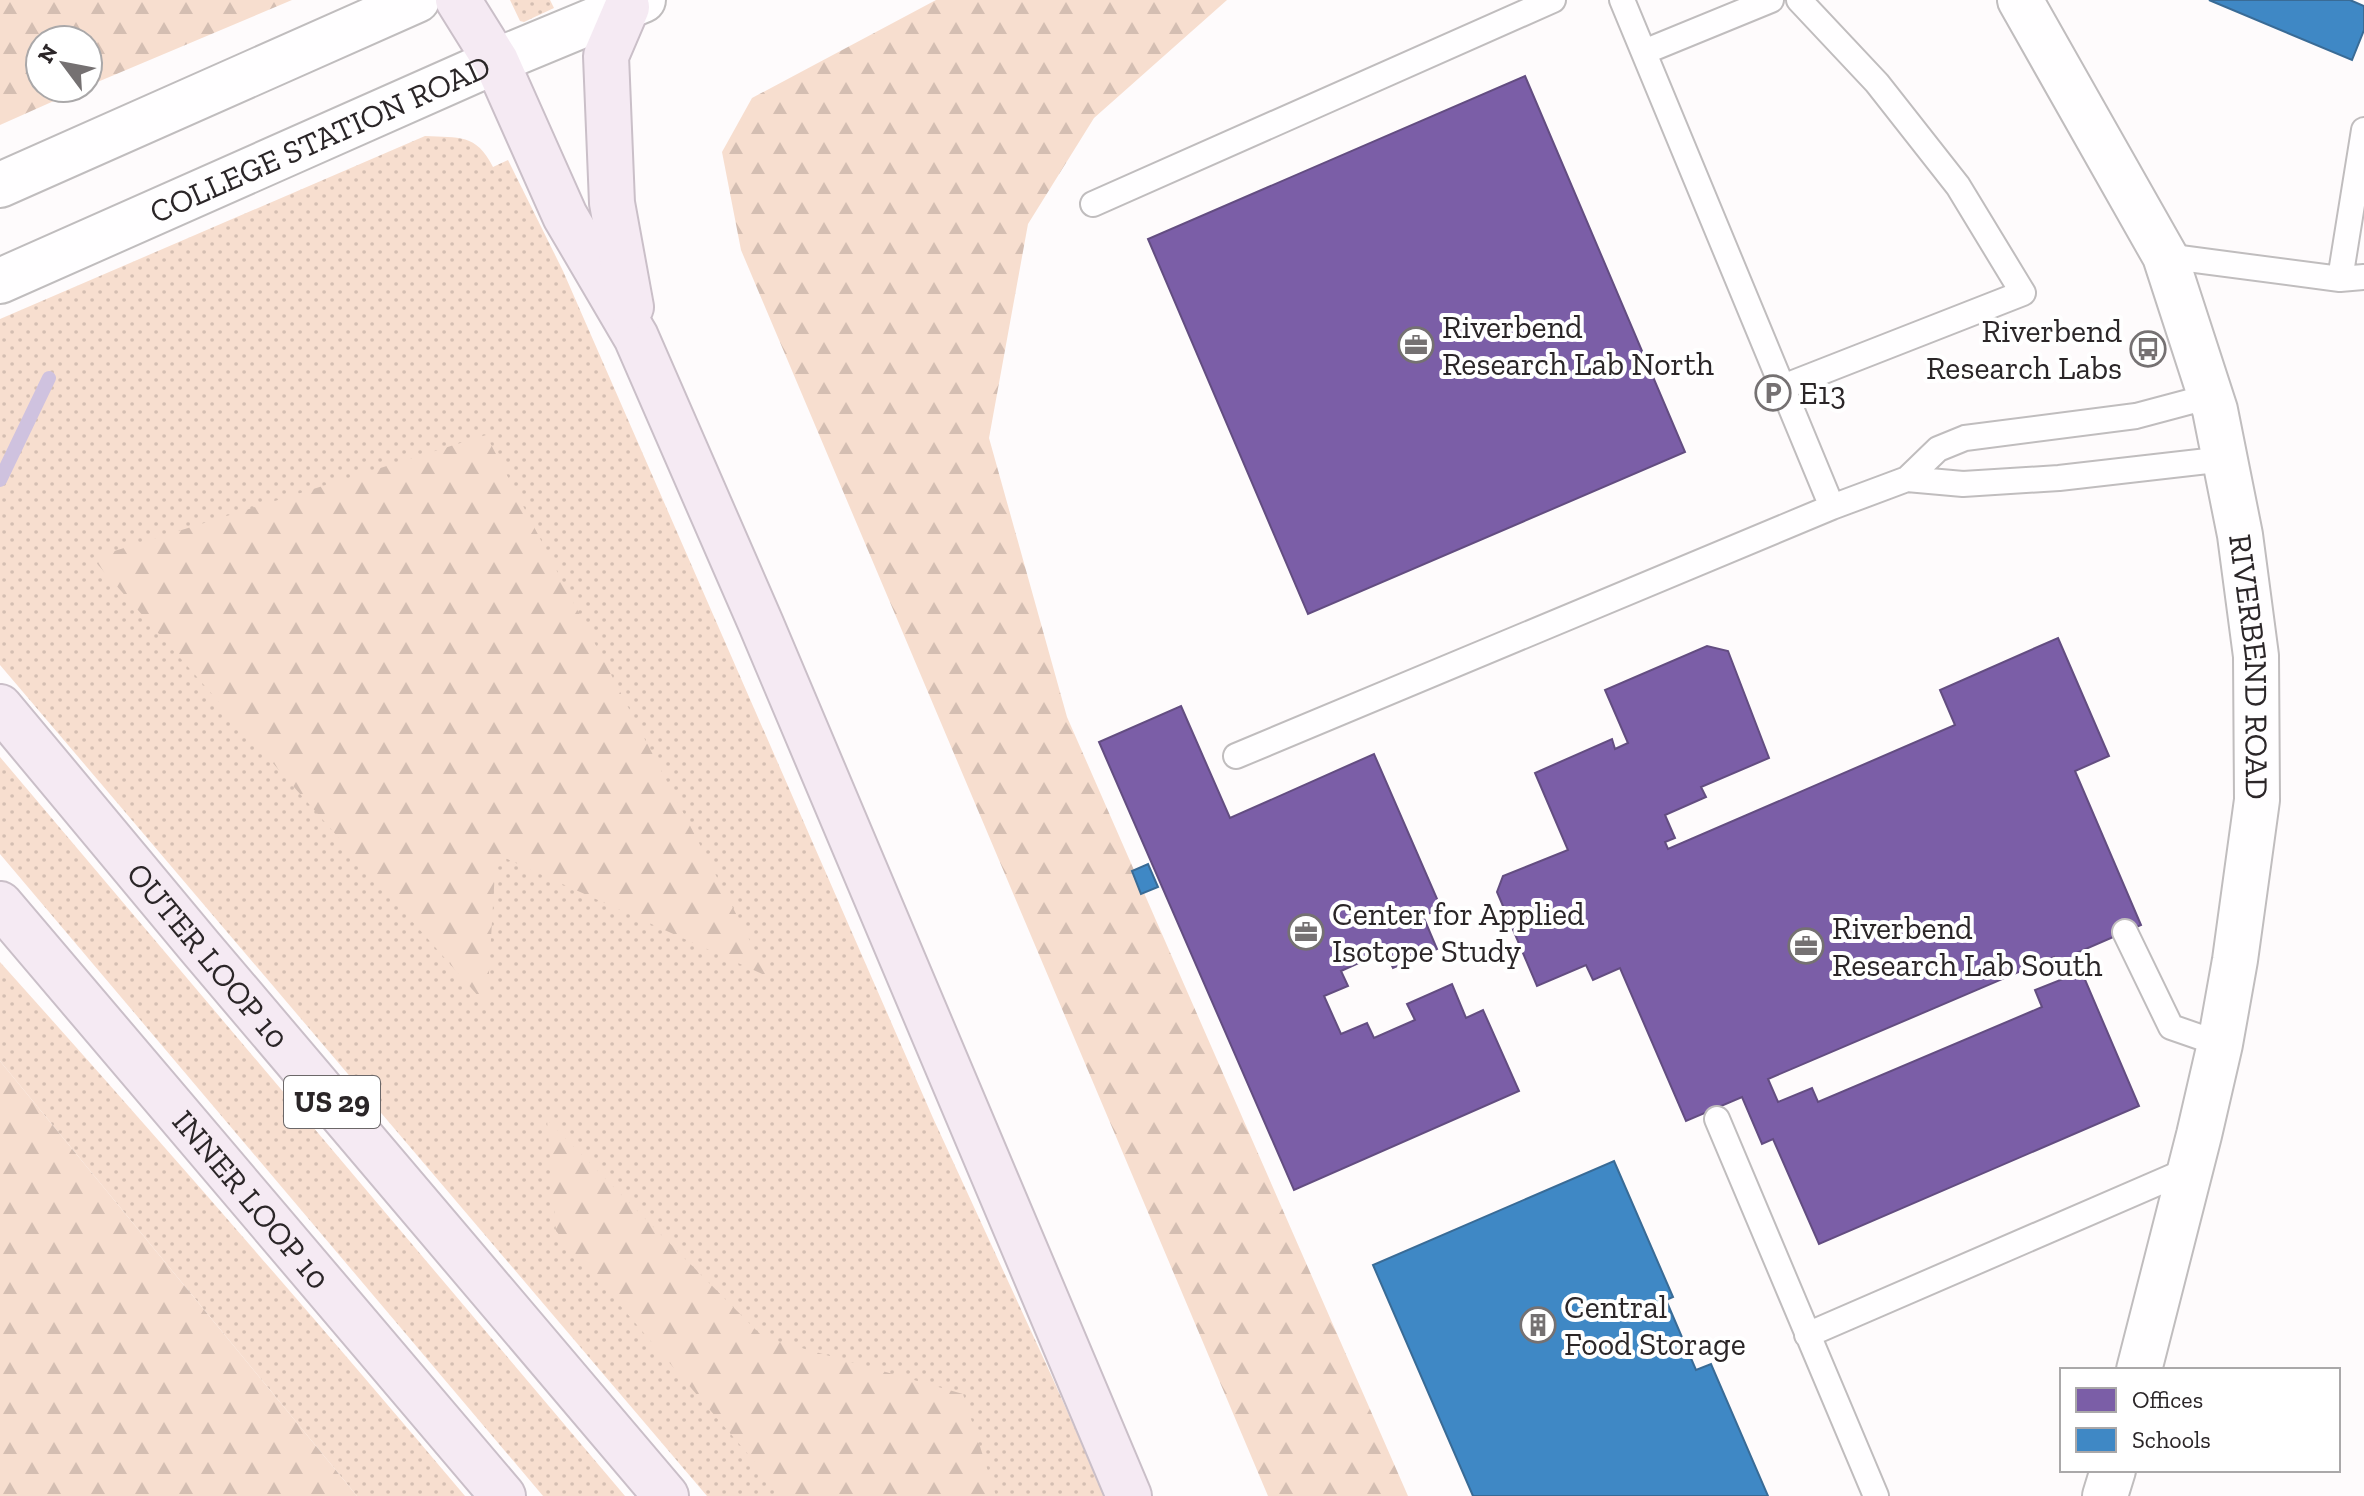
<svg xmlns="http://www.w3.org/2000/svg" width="2364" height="1496" viewBox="0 0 2364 1496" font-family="'Zilla Slab',serif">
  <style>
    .grass { fill: url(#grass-dots) }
    .forest { fill: url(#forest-firs) }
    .offices { fill: #7b5ea7; stroke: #634d81; stroke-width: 2; fill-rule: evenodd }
    .schools { fill: #3f88c5; stroke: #396b96; stroke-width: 2 }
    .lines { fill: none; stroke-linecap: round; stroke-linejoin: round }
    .stream { stroke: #cfc2df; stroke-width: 14 }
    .lane-casing { stroke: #c0bdbe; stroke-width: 28 }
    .secondary-casing { stroke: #c0bdbe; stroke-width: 48 }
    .highway-casing { stroke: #cabfc8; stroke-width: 48 }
    .lane { stroke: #fffeff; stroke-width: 24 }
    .secondary { stroke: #fffeff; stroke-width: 44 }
    .highway { stroke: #f5eaf3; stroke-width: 44 }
    .labels { text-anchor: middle; stroke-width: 8; stroke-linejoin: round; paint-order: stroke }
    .shield { fill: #fff; stroke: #6b6768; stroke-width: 2 }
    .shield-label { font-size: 30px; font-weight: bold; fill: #2b2628 }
    .street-label { font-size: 32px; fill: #2b2628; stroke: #fff }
    .poi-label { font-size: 32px; fill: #2b2628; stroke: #fff; text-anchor: start }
  </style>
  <defs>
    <pattern id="grass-dots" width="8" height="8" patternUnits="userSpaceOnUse" patternTransform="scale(2)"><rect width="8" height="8" fill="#f7decf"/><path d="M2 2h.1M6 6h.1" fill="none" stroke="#d4beb2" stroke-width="1.8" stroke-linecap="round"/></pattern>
    <pattern id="forest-firs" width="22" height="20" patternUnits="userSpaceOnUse" patternTransform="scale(2)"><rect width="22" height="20" fill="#f7decf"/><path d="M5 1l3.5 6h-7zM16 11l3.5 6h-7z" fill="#d4beb2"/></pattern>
  </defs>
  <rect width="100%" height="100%" fill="#fefbfc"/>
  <path class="grass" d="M 510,0 L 550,0 L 554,8 L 524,22 L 520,21 Z
    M 425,136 C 459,138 476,133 493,167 L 508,160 L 563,271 L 933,1118 L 1048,1368 L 1105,1496 L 707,1496 L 0,665 L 0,319 Z
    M 0,757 L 625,1496 L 543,1496 L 0,854 Z
    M 0,962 C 158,1138 313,1316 465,1496 L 357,1496 L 0,1061 Z"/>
  <path class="forest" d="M 0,0 L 292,0 L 88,86 L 88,40 L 40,40 L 40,88 L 83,88 L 0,125 Z
    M 936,0 L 1227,0 L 1094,118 L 1028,224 L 989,438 L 1067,717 L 1408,1496 L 1268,1496 L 741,250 L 722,152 L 752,98 Z
    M 486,435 L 769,977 L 496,854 L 487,1006 L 92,558 Z
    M 0,1061 L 357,1496 L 0,1496 Z
    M 547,1120 L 763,1337 L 963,1394 L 996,1496 L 784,1496 L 556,1231 Z"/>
  <path class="offices" d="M 1525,76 L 1685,452 L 1308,614 L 1148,239 Z
    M 2058,638 L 2109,756 L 2075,771 L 2141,925 L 2074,954 L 2139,1106 L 1819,1244 L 1773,1139 L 1762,1144 L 1742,1097 L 1686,1121 L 1620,968 L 1593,980 L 1586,965 L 1537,986 L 1497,892 L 1503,876 L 1568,850 L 1535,773 L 1612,739 L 1615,749 L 1628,743 L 1605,690 L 1707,646 L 1728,651 L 1769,758 L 1701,787 L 1706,797 L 1665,815 L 1675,838 L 1665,842 L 1668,849 L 1955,725 L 1940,690 ZM 2054,957 L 2063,979 L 2035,990 L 2042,1007 L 1818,1102 L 1812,1088 L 1778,1102 L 1768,1079 Z
    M 1181,706 L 1230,818 L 1374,754 L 1441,908 L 1423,916 L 1437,949 L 1393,968 L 1385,951 L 1341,971 L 1348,986 L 1324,996 L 1341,1034 L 1367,1023 L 1374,1038 L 1415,1020 L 1407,1004 L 1452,984 L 1466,1018 L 1483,1010 L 1519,1091 L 1294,1190 L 1099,742 Z"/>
  <path class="schools" d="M 2209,0 L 2350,0 L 2364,6 L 2364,30 L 2352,60 Z
    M 1148,864 L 1158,887 L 1141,894 L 1132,871 Z
    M 1614,1161 L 1673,1297 L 1666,1300 L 1696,1370 L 1711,1364 L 1768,1496 L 1473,1496 L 1373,1265 Z"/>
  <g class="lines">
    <path class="stream" d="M 0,480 L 49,378"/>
    <defs>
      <path id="lane" d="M 1622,0 L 1832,507
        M 1644,52 L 1771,0
        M 1093,204 L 1553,0
        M 2165,256 L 2340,279 L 2364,277
        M 2340,279 L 2364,130
        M 1783,387 L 2023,293 L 1958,186 L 1877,83 L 1799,0
        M 1907,479 L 1963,484 L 2059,478 L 2225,459
        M 1236,756 L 1832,507 L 1907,479 L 1938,449 L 1965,438 L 2136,416 L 2211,396
        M 2125,932 L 2171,1027 L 2220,1044
        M 1717,1119 L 1876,1496
        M 1807,1335 L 2190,1169"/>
      <g id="secondary">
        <path id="s1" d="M 2020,0 L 2165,256 L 2215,410 L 2240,535 L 2256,656 L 2257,800 L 2235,960 L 2220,1044 L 2199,1135 L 2139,1370"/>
        <path d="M 0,185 L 417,0"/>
        <path id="s2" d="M 0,281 L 496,61 L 643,0"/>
        <path d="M 2105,1496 L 2113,1470"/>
      </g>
      <g id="highway">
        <path d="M 458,0 L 496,61 L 565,216 L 636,337 L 761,624 L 1129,1496"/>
        <path d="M 627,7 L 606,56 L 612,203 L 631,307"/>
        <path id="s3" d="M 0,707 L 200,947 L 666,1496"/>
        <path id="s4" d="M 0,904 L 503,1496"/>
      </g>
    </defs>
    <use href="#lane" class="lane-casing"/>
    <use href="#secondary" class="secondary-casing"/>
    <use href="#highway" class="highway-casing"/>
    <use href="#lane" class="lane"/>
    <use href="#secondary" class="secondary"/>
    <use href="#highway" class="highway"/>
  </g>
  <defs>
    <symbol id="office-ring" viewBox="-11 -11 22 22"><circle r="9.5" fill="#fff" stroke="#757172" stroke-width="1.5"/><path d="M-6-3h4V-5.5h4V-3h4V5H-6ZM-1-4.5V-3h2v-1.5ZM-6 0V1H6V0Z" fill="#757172"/></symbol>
    <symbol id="bus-ring" viewBox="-11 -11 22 22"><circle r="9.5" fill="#fff" stroke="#757172" stroke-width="1.5"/><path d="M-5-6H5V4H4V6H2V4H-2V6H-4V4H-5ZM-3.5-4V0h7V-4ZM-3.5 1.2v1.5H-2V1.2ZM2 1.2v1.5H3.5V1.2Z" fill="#757172"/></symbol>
    <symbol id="parking-ring" viewBox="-11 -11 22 22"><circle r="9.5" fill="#fff" stroke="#757172" stroke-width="1.5"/><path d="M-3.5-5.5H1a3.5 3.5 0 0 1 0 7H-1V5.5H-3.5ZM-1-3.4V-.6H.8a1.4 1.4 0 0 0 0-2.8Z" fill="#757172"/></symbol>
    <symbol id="building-ring" viewBox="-11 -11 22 22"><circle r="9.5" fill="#fff" stroke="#757172" stroke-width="1.5"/><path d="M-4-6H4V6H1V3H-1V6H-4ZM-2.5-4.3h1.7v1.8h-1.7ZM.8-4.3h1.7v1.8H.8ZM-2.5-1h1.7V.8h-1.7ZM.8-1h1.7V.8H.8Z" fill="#757172"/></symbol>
  </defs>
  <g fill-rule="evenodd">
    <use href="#office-ring" x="1396" y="325" width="40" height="40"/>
    <use href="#bus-ring" x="2128" y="329" width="40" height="40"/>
    <use href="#parking-ring" x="1753" y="373" width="40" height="40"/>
    <use href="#office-ring" x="1286" y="912" width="40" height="40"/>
    <use href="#office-ring" x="1786" y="926" width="40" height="40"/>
    <use href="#building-ring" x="1518" y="1305" width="40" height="40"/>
  </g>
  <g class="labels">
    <rect class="shield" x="284" y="1076" width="96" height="52" rx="6"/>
    <g class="shield-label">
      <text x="332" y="1112">US 29</text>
    </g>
    <g class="street-label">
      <text dy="11" stroke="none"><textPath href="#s2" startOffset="350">COLLEGE STATION ROAD</textPath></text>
      <text dy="11" stroke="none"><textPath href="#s1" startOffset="716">RIVERBEND ROAD</textPath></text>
      <text dy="11" stroke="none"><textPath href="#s3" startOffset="324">OUTER LOOP 10</textPath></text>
      <text dy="11" stroke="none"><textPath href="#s4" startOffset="388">INNER LOOP 10</textPath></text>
    </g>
    <g class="poi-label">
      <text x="1442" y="338">Riverbend<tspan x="1442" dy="37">Research Lab North</tspan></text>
      <text x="2122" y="342" text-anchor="end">Riverbend<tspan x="2122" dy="37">Research Labs</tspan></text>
      <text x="1799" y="404">E13</text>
      <text x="1332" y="925">Center for Applied<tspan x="1332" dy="37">Isotope Study</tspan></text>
      <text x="1832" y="939">Riverbend<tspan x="1832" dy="37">Research Lab South</tspan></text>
      <text x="1564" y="1318">Central<tspan x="1564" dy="37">Food Storage</tspan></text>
    </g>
  </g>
  <rect x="2060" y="1368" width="280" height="104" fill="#ffffff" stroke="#aaa8a9" stroke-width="2"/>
  <rect x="2076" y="1388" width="40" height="24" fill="#7b5ea7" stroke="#aaa8a9" stroke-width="2"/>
  <text x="2132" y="1408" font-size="24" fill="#2b2628">Offices</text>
  <rect x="2076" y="1428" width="40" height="24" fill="#3f88c5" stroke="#aaa8a9" stroke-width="2"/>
  <text x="2132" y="1448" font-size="24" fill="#2b2628">Schools</text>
  <g transform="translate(64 64) rotate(302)"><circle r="38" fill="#ffffff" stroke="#aaa8a9" stroke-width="2"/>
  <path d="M0-6L14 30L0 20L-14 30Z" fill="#757172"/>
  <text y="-12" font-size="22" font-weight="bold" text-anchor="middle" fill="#2b2628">N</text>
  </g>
</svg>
